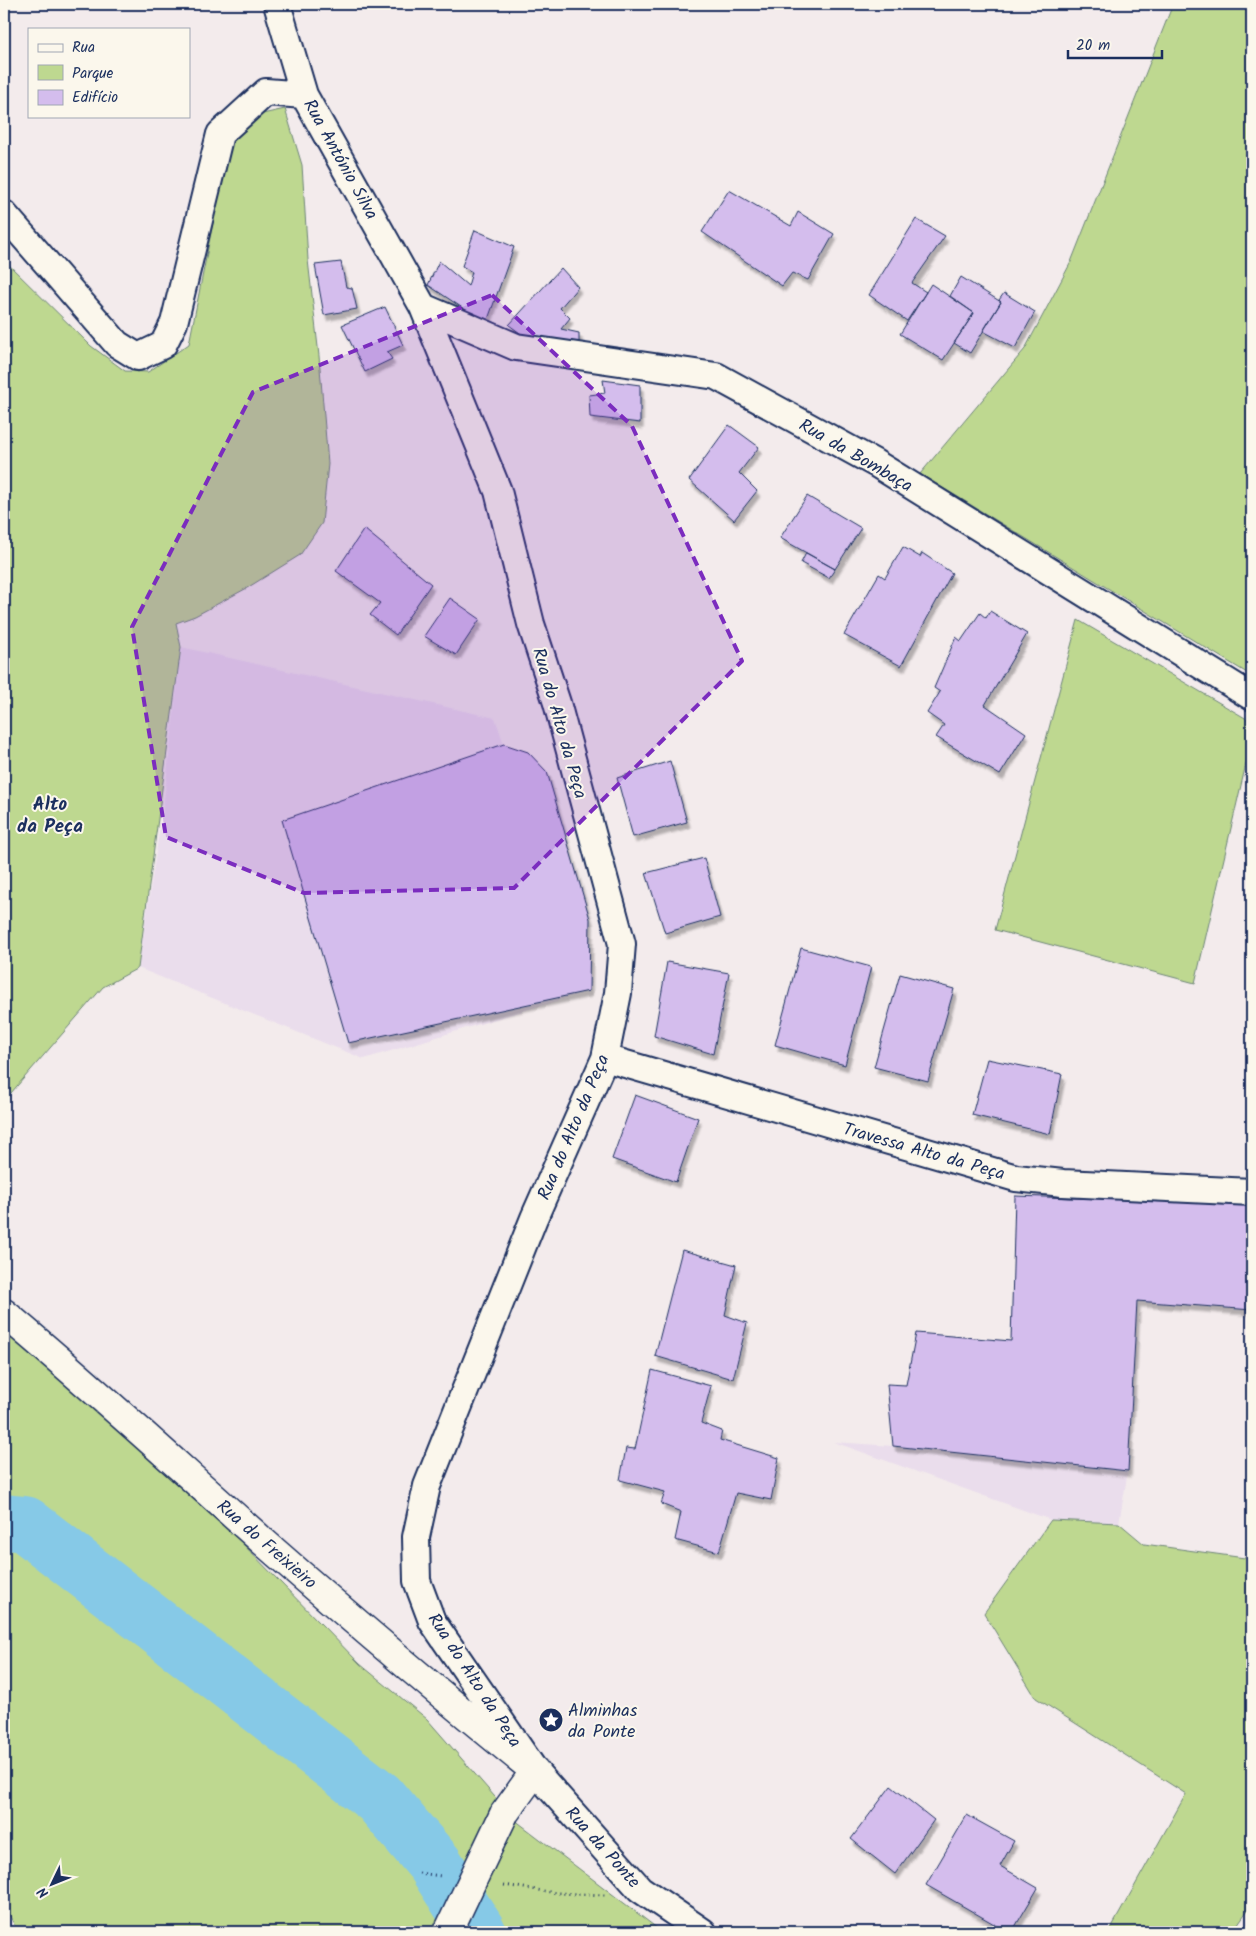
<svg xmlns="http://www.w3.org/2000/svg" width="1256" height="1936" viewBox="0 0 1256 1936" font-family="Kalam,sans-serif">
  <style>
    .built { fill: #eaddec }
    .green { fill: #bed890; stroke: #6c8477 }
    .lines { fill: none; stroke-linecap: round; stroke-linejoin: round }
    .river { stroke: #86c9e7; stroke-width: 56 }
    .building { fill: #d4bded; stroke: #1b2f5e; filter: url(#shadow) }
    .minor-casing { stroke: #1b2f5e; stroke-width: 30 }
    .tertiary-casing { stroke: #1b2f5e; stroke-width: 31 }
    .path { stroke: #1b2f5e; stroke-width: 3; stroke-dasharray: 1 4; stroke-linecap: butt }
    .minor { stroke: #fbf7ec; stroke-width: 26 }
    .tertiary { stroke: #fbf7ec; stroke-width: 28 }
    .tertiary-bridge-casing { stroke: #1b2f5e; stroke-width: 31; stroke-linecap: butt }
    .tertiary-bridge { stroke: #fbf7ec; stroke-width: 28 }
    .marked { fill: #7b2cbf; fill-opacity: 0.2; stroke: #7b2cbf; stroke-width: 4; stroke-dasharray: 10 6; stroke-linejoin: round }
    .labels { text-anchor: middle; stroke-width: 4; stroke-linejoin: round; paint-order: stroke }
    .street-label { font-size: 18px; fill: #1b2f5e; stroke: #fbf7ec }
    .poi-label { font-size: 18px; fill: #1b2f5e; stroke: #fbf7ec; text-anchor: start }
    .neighbourhood-label { font-size: 19px; font-weight: bold; fill: #1b2f5e; stroke: #fbf7ec }
  </style>
  <defs>
    <filter id="shadow"><feDropShadow dx="3" dy="5.5" stdDeviation="1" flood-color="#0004"/></filter>
  </defs>
  <rect width="100%" height="100%" fill="#f3ebec"/>
  <filter id="ink" filterUnits="userSpaceOnUse"><feTurbulence type="fractalNoise" baseFrequency=".02" numOctaves="2"/><feDisplacementMap in="SourceGraphic" scale="10" xChannelSelector="R" yChannelSelector="G"/><feConvolveMatrix kernelMatrix="1 2 1 2 8 2 1 2 1" color-interpolation-filters="sRGB"/></filter>
  <g filter="url(#ink)">
    <path class="built" d="M 181,647 L 495,718 L 504,744 L 528,752 L 547,772 L 590,919 L 589,991 L 364,1059 L 138,968 L 164,801 Z
      M 1015,1196 L 1252,1204 L 1252,1310 L 1137,1302 L 1128,1471 L 1119,1523 L 1051,1520 L 834,1442 L 893,1446 L 887,1384 L 906,1385 L 916,1333 L 1011,1341 Z"/>
    <path class="green" d="M 1173,4 L 1252,4 L 1252,676 L 920,474 L 1025,349 L 1071,262 Z
      M 285,109 L 302,165 L 308,260 L 319,356 L 328,464 L 322,523 L 300,555 L 247,588 L 195,616 L 176,623 L 181,647 L 138,968 L 103,987 L 4,1101 L 4,260 L 91,346 L 125,371 L 148,372 L 189,344 L 219,192 L 227,138 L 258,115 Z
      M 1078,620 L 1252,722 L 1252,738 L 1195,983 L 995,930 Z
      M 4,1328 L 240,1541 L 360,1664 L 427,1719 L 515,1820 L 662,1932 L 18,1932 L 4,1905 Z
      M 1051,1520 L 1119,1523 L 1144,1544 L 1252,1559 L 1252,1904 L 1232,1932 L 1109,1932 L 1186,1794 L 1036,1698 L 984,1613 Z"/>
    <g class="lines">
      <path class="river" d="M 4,1522 L 25,1524 L 379,1798 L 435,1864 L 478,1932"/>
    </g>
    <path class="building" d="M 729,190 L 791,226 L 798,212 L 834,234 L 808,280 L 792,273 L 782,286 L 702,232 Z
      M 916,219 L 945,236 L 912,283 L 926,292 L 907,321 L 869,295 Z
      M 475,230 L 514,247 L 487,322 L 464,309 L 428,285 L 439,261 L 468,286 L 472,272 L 462,266 Z
      M 341,262 L 346,287 L 352,288 L 357,309 L 324,315 L 315,265 Z
      M 561,268 L 578,287 L 560,308 L 570,318 L 561,329 L 579,333 L 579,346 L 527,338 L 509,325 Z
      M 961,277 L 1001,302 L 970,353 L 954,343 L 974,313 L 950,296 Z
      M 931,284 L 974,313 L 943,360 L 900,334 Z
      M 1004,293 L 1035,312 L 1015,348 L 983,331 L 1001,302 L 999,300 Z
      M 385,307 L 403,345 L 387,352 L 392,359 L 365,372 L 342,325 Z
      M 603,380 L 640,385 L 640,423 L 590,417 L 589,395 L 605,393 Z
      M 729,425 L 759,447 L 739,473 L 757,491 L 734,520 L 689,480 Z
      M 807,496 L 861,528 L 835,569 L 780,538 Z
      M 364,529 L 431,584 L 396,635 L 370,615 L 380,603 L 336,571 Z
      M 903,547 L 920,557 L 922,553 L 952,573 L 901,666 L 844,635 L 879,574 L 885,578 Z
      M 806,553 L 835,569 L 829,578 L 801,563 Z
      M 450,598 L 480,619 L 456,655 L 424,636 Z
      M 990,611 L 1027,634 L 985,705 L 1026,733 L 1000,775 L 936,737 L 944,725 L 927,713 L 940,692 L 934,688 L 956,637 L 961,641 L 980,613 L 986,618 Z
      M 504,744 L 528,752 L 547,772 L 590,919 L 589,991 L 348,1043 L 282,820 Z
      M 670,761 L 687,822 L 633,837 L 617,778 Z
      M 704,858 L 720,917 L 665,933 L 646,873 Z
      M 801,948 L 871,967 L 845,1065 L 775,1045 Z
      M 667,962 L 729,973 L 713,1054 L 654,1036 Z
      M 900,974 L 954,989 L 928,1081 L 874,1067 Z
      M 987,1059 L 1062,1074 L 1050,1134 L 972,1115 Z
      M 635,1095 L 698,1118 L 676,1182 L 612,1159 Z
      M 1015,1196 L 1252,1204 L 1252,1310 L 1137,1301 L 1128,1471 L 893,1446 L 887,1384 L 906,1385 L 916,1333 L 1011,1341 Z
      M 682,1250 L 736,1265 L 725,1315 L 747,1323 L 733,1379 L 655,1356 Z
      M 652,1370 L 711,1386 L 701,1423 L 722,1431 L 720,1440 L 779,1458 L 771,1500 L 736,1493 L 719,1552 L 675,1540 L 681,1512 L 661,1504 L 665,1492 L 620,1480 L 626,1448 L 635,1449 Z
      M 891,1786 L 934,1820 L 895,1874 L 851,1839 Z
      M 967,1815 L 1014,1841 L 1000,1866 L 1038,1888 L 1012,1932 L 1008,1932 L 926,1885 Z"/>
    <g class="lines">
      <defs>
        <path id="minor" d="M 277,4 L 304,95 L 423,307 L 498,491 L 531,624 L 557,703 L 622,944 L 618,993 L 605,1058 L 534,1218 L 427,1486 L 416,1537 L 417,1581 L 432,1621 L 535,1771 L 640,1889 L 703,1932
          M 4,214 L 117,344 L 138,357 L 163,345 L 174,323 L 220,134 L 266,92 L 304,95
          M 423,307 L 516,347 L 716,376 L 875,463 L 1252,697
          M 605,1058 L 1016,1178 L 1063,1183 L 1252,1192"/>
        <path id="tertiary" d="M 4,1313 C 94,1388 179,1467 267,1545 C 355,1622 444,1698 535,1771 L 504,1814"/>
      </defs>
      <use href="#minor" class="minor-casing"/>
      <use href="#tertiary" class="tertiary-casing"/>
      <path class="path" d="M 419,1873 L 441,1876
        M 504,1885 L 557,1893 L 605,1895"/>
      <use href="#minor" class="minor"/>
      <use href="#tertiary" class="tertiary"/>
      <defs>
        <path id="tertiary-bridge" d="M 448,1932 L 504,1814"/>
      </defs>
      <use href="#tertiary-bridge" class="tertiary-bridge-casing"/>
      <use href="#tertiary-bridge" class="tertiary-bridge"/>
    </g>
  </g>
  <path class="marked" d="M 492,295 L 632,426 L 742,661 L 514,888 L 304,893 L 166,837 L 132,627 L 253,392 Z"/>
  <defs>
    <symbol id="sight-disc" viewBox="-11 -11 22 22"><circle r="9.5" fill="#1b2f5e" stroke="#fbf7ec"/><path d="M0-6L1.8-2.2L6-1.7L2.9 1.2L3.7 5.4L0 3.3L-3.7 5.4L-2.9 1.2L-6-1.7L-1.8-2.2Z" fill="#fff"/></symbol>
  </defs>
  <g fill-rule="evenodd">
    <use href="#sight-disc" x="537" y="1706" width="28" height="28"/>
  </g>
  <g class="labels">
    <g class="street-label">
      <text transform="translate(341 159) rotate(61)" y="6">Rua António Silva</text>
      <text transform="translate(856 455) rotate(30)" y="6">Rua da Bombaça</text>
      <text transform="translate(560 723) rotate(74)" y="6">Rua do Alto da Peça</text>
      <text transform="translate(573 1127) rotate(-67)" y="6">Rua do Alto da Peça</text>
      <text transform="translate(924 1151) rotate(16)" y="6">Travessa Alto da Peça</text>
      <text transform="translate(267 1544) rotate(41)" y="6">Rua do Freixieiro</text>
      <text transform="translate(475 1680) rotate(57)" y="6">Rua do Alto da Peça</text>
      <text transform="translate(603 1847) rotate(48)" y="6">Rua da Ponte</text>
    </g>
    <g class="poi-label">
      <text x="568" y="1716">Alminhas<tspan x="568" dy="21">da Ponte</tspan></text>
    </g>
    <g class="neighbourhood-label">
      <text x="50" y="810">Alto<tspan x="50" dy="22">da Peça</tspan></text>
    </g>
  </g>
  <rect width="1256" height="1936" fill="none" stroke="#fbf7ec" stroke-width="20"/>
  <rect x="10" y="10" width="1236" height="1916" fill="none" stroke="#1b2f5e" stroke-width="2" filter="url(#ink)"/>
  <rect x="28" y="28" width="162" height="90" fill="#fbf7ec" stroke="#a1a7b3"/>
  <rect x="38" y="44" width="25" height="8" fill="#fbf7ec" stroke="#a1a7b3"/>
  <text x="72" y="52" font-size="15" fill="#1b2f5e">Rua</text>
  <rect x="38" y="65" width="25" height="15" fill="#bed890" stroke="#a1a7b3"/>
  <text x="72" y="78" font-size="15" fill="#1b2f5e">Parque</text>
  <rect x="38" y="90" width="25" height="15" fill="#d4bded" stroke="#a1a7b3"/>
  <text x="72" y="102" font-size="15" fill="#1b2f5e">Edifício</text>
  <g transform="translate(52 1884) rotate(227)" stroke="#fbf7ec" stroke-width="4" paint-order="stroke">
  <path d="M0-4L9 19L0 12L-9 19Z" fill="#1b2f5e"/>
  <text y="-8" font-size="14" font-weight="bold" text-anchor="middle" fill="#1b2f5e">N</text>
  </g>
  <path d="M1068 50v8h94v-8" fill="none" stroke="#1b2f5e" stroke-width="2.5"/>
  <text x="1076" y="50" font-size="15" fill="#1b2f5e" stroke="#fbf7ec" stroke-width="4" paint-order="stroke">20 m</text>
</svg>
